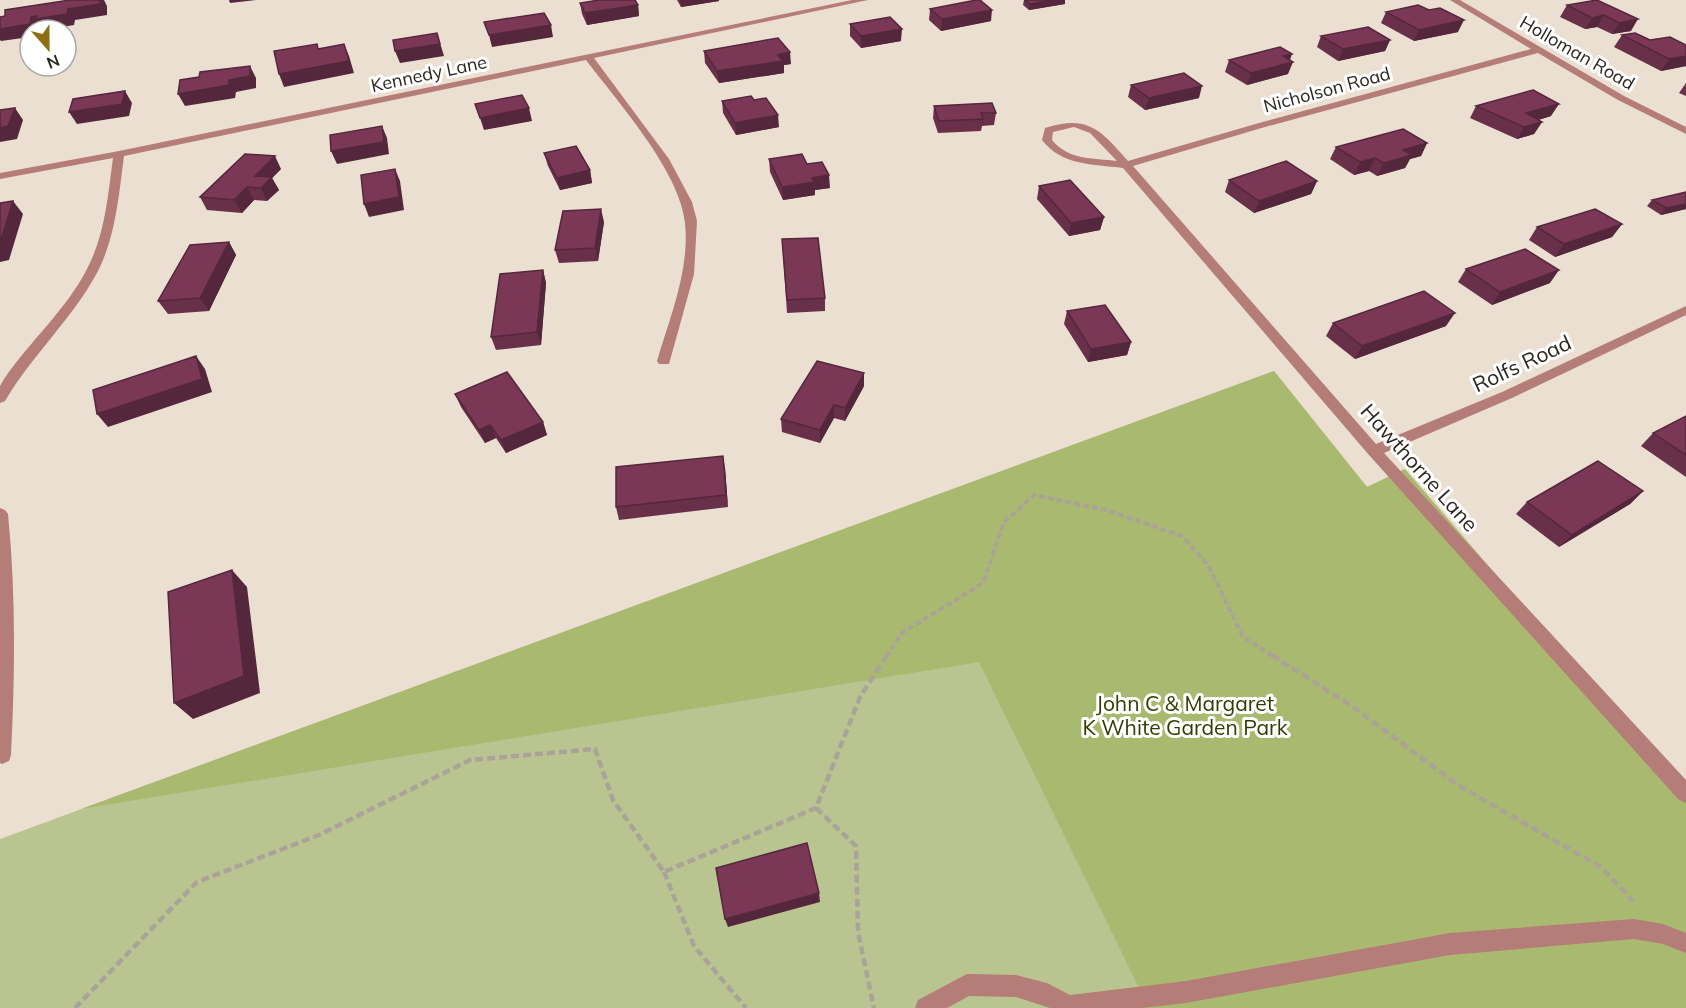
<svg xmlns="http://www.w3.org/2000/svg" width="1686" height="1008" viewBox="0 0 1686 1008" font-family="Mulish,sans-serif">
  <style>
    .green { fill: #b9c490 }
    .forest { fill: #aab970 }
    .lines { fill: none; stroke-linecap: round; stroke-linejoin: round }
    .path-far1 { stroke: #aba398; stroke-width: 4; stroke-dasharray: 6 3; stroke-linecap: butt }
    .path { stroke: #aba398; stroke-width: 4.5; stroke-dasharray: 8 4; stroke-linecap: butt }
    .street { fill: #b57d77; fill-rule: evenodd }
    .wall { fill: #69304a }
    .shaded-wall { fill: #55273c }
    .building { fill: #7a3856; stroke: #55273c; stroke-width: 1.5 }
    .labels { text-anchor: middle; stroke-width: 6; stroke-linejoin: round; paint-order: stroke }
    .far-street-label { font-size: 18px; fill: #292520; stroke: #fff }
    .street-label { font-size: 21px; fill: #292520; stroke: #fff }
    .park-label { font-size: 21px; fill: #333b01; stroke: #fff }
  </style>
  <rect width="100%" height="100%" fill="#eadfd1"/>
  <path class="green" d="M 1274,371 L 1367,487 L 1405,469 L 1686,1008 L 0,1008 L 0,839 Z"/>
  <path class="forest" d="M 1274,371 L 1367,487 L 1405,469 L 1686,795 L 1686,1008 L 1149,1008 L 979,662 L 81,809 Z"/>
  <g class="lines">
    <path class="path-far1" d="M 886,657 L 902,633 L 983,583 L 1004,522 L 1034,495 L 1106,510 L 1182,536 L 1208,565 L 1243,637 L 1274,657"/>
    <path class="path" d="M 1272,655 L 1353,707 L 1458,785 L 1601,867 L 1633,901
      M 816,808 L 856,846 L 858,932 L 874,1008
      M 664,872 L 694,946 L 746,1008
      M 75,1008 L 197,882 L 319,835 L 470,760 L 595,749 L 613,800 L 664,872 L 816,808 L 860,697 L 887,655"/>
    <path class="street" d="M 852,0 L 868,0 L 594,58 L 669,159 L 692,202 L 697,221 L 694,274 L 669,364 L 659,364 L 657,361 C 670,317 690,269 685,223 C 680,171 617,101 586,60 L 124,156 C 119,194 116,234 99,269 C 75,316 32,355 5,401 L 0,403 L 0,386 L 4,379 C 30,341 66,310 87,269 C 105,235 108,195 113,158 L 0,179 L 0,173 L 119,151 Z
      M 1450,0 L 1460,0 L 1624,96 L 1686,127 L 1686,134 L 1618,100 L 1538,53 L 1265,127 L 1133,166 L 1376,444 L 1502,392 L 1686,306 L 1686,315 L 1512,398 L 1384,453 L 1686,780 L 1686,803 L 1679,800 L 1369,455 L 1123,168 C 1093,164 1062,166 1042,140 L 1045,128 C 1088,114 1101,130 1128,161 L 1259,123 L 1531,49 ZM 1074,127 L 1090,133 L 1117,161 C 1093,158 1068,160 1052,140 L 1053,132 Z
      M 0,508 L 5,510 L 8,514 C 16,594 15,674 11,755 L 9,761 L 2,764 L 0,763 Z
      M 1634,919 L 1663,924 L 1686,933 L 1686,953 L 1663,944 L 1634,939 L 1450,955 L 1186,1003 L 1143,1008 L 1050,1008 L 1016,997 L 969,996 L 947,1008 L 915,1008 L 918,1000 L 967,974 L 1016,975 L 1047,983 L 1070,995 L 1186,981 L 1450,933 Z"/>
  </g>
  <path class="wall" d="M 677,0 L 719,0 L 719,1 L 681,7 Z
    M 1024,0 L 1065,0 L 1065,4 L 1029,10 L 1023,5 Z
    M 1597,0 L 1631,31 L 1612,34 L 1597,27 L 1585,29 L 1560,17 L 1567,5 Z
    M 580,3 L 638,5 L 639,16 L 587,25 L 582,14 Z
    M 930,9 L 991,21 L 941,31 L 929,20 Z
    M 1386,12 L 1458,32 L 1414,41 L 1381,23 Z
    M 850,24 L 901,41 L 861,48 L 850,36 Z
    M 1622,35 L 1650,40 L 1686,45 L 1686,66 L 1661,71 L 1614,47 Z
    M 1321,36 L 1390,40 L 1385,51 L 1338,61 L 1317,47 Z
    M 704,51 L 791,64 L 784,65 L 784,73 L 719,83 L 705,63 Z
    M 1229,60 L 1290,61 L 1288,74 L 1247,85 L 1225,72 Z
    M 1686,83 L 1686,96 L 1679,93 Z
    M 1131,85 L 1199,98 L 1145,110 L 1128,97 Z
    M 754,100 L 779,127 L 736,135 L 723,113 L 722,101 Z
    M 934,106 L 996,113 L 994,125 L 982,126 L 981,131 L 938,133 L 933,118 Z
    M 1476,106 L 1551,116 L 1538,120 L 1542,122 L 1534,134 L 1517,139 L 1470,118 Z
    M 1427,143 L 1421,156 L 1410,159 L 1405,168 L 1377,176 L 1369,171 L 1354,175 L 1330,159 L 1336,147 Z
    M 544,153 L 590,170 L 592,183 L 560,190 L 548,166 Z
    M 769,159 L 830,188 L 815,190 L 815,195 L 783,200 L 770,172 Z
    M 281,169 L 272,178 L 279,190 L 267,201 L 254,200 L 242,213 L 207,210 L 200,197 Z
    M 1229,180 L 1317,181 L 1311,194 L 1254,213 L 1225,192 Z
    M 1039,186 L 1104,217 L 1100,230 L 1069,236 L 1037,199 Z
    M 1686,192 L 1686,209 L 1661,215 L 1647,206 L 1652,200 Z
    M 604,222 L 598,261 L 559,263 L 555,250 Z
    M 1622,224 L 1612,237 L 1555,257 L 1529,240 L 1537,227 Z
    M 782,239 L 825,298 L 825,311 L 787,313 Z
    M 229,242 L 236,255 L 209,311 L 168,314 L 158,301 Z
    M 1466,269 L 1550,283 L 1492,305 L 1458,282 Z
    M 543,270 L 546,283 L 541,345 L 496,350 L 491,337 Z
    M 1067,311 L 1131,342 L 1127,355 L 1088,362 L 1064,324 Z
    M 1333,323 L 1446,326 L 1355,359 L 1326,336 Z
    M 864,386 L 845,421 L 834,418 L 820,443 L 782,432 L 781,419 Z
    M 455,394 L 543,422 L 547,435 L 506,453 L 496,438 L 485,443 L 461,407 Z
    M 1686,416 L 1686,477 L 1641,446 L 1653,433 Z
    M 725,468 L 728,507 L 619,520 L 616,507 Z
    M 1643,491 L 1630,504 L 1559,547 L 1516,514 L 1527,502 Z"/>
  <path class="shaded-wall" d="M 100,0 L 104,0 L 107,6 L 107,15 L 75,20 L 74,25 L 46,30 L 44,30 L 42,28 L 38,28 L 38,30 L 30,30 L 30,37 L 1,41 L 0,40 L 0,29 L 31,17 L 68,9 Z
    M 229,0 L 257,0 L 230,3 Z
    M 680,0 L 719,0 L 719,1 L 681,7 Z
    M 1053,0 L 1065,0 L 1065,4 L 1029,10 L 1030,4 Z
    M 638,5 L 639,16 L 587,25 L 585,13 Z
    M 992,10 L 991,21 L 941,31 L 942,19 Z
    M 1604,15 L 1597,27 L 1585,29 L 1592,18 Z
    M 1638,19 L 1631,31 L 1612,34 L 1619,23 Z
    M 1464,20 L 1458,32 L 1414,41 L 1419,30 Z
    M 551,25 L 553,37 L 492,47 L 489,35 Z
    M 902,29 L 901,41 L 861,48 L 861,36 Z
    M 437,33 L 444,56 L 400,63 L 395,51 Z
    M 1390,40 L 1385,51 L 1338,61 L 1343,49 Z
    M 344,44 L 349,56 L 354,73 L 284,87 L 279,74 Z
    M 790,52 L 791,64 L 784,65 L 784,73 L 719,83 L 717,71 L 778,55 Z
    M 1292,54 L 1289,63 L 1293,62 L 1288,74 L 1247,85 L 1251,73 L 1283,56 Z
    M 1686,56 L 1686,66 L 1661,71 L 1669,59 Z
    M 250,66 L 256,78 L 256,88 L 236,92 L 235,98 L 185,106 L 178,94 L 229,80 Z
    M 1202,86 L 1199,98 L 1145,110 L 1149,98 Z
    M 125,91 L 132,103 L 129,116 L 77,124 L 69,112 Z
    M 1559,104 L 1551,116 L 1519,126 L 1526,113 Z
    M 15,108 L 23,120 L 17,139 L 0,142 L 0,128 Z
    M 529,108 L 532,121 L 484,130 L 480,118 Z
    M 778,115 L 779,127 L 736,135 L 735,123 Z
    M 1542,122 L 1534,134 L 1517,139 L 1524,127 Z
    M 382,126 L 387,138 L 389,154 L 337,164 L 331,151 Z
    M 1427,143 L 1421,156 L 1410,159 L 1405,168 L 1377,176 L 1384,163 L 1403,150 Z
    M 275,156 L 281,169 L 272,178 L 279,190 L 267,201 L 255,176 Z
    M 1375,158 L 1369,171 L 1354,175 L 1360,162 Z
    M 395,169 L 400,181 L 404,210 L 369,217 L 364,204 Z
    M 590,170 L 592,183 L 560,190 L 557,178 Z
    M 829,175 L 830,188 L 815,190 L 815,195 L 783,200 L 782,187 L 812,178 Z
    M 1317,181 L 1311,194 L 1254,213 L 1259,201 Z
    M 247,187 L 254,200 L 242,213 L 234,200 Z
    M 13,201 L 23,214 L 9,260 L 0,262 L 0,243 Z
    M 1686,204 L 1686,209 L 1661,215 L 1666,208 Z
    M 601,209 L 604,222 L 598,261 L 595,248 Z
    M 1104,217 L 1100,230 L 1069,236 L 1071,223 Z
    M 1622,224 L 1612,237 L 1555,257 L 1564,244 Z
    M 229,242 L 236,255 L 209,311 L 200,298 Z
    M 543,270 L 546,283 L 541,345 L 537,332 Z
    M 1559,270 L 1550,283 L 1492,305 L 1500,292 Z
    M 1455,313 L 1446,326 L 1355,359 L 1362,346 Z
    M 1131,342 L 1127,355 L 1088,362 L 1091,349 Z
    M 196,356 L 205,369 L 212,392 L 108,427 L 97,414 Z
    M 864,373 L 864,386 L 845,421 L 845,408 Z
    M 834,405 L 834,418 L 820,443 L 820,430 Z
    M 543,422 L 547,435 L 506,453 L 501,440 Z
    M 490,425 L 496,438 L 485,443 L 479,430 Z
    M 723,456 L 725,468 L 728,507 L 726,495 Z
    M 1643,491 L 1630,504 L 1559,547 L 1572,535 Z
    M 232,570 L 247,587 L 260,693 L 193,719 L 174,703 Z
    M 819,893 L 820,902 L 728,927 L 725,919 Z"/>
  <path class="building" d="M 70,0 L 100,0 L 100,4 L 68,9 L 67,14 L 36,19 L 37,16 L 31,17 L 30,24 L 0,29 L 0,17 L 5,16 L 5,10 Z
    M 599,0 L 635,0 L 638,5 L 585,13 L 580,3 Z
    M 976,0 L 980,0 L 992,10 L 942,19 L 930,9 Z
    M 1025,0 L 1053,0 L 1030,4 Z
    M 1597,0 L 1638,19 L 1619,23 L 1604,15 L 1592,18 L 1567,5 Z
    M 1418,5 L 1429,10 L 1440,8 L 1464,20 L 1419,30 L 1386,12 Z
    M 544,13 L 551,25 L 489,35 L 484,22 Z
    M 890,17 L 902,29 L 861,36 L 850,24 Z
    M 1368,27 L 1390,40 L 1343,49 L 1321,36 Z
    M 437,33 L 440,44 L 395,51 L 393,40 Z
    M 1635,33 L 1650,40 L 1670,37 L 1686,45 L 1686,56 L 1669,59 L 1622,35 Z
    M 778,38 L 790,52 L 778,55 L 783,61 L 717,71 L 704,51 Z
    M 317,44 L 318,49 L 344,44 L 349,61 L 279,74 L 274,51 Z
    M 1280,47 L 1292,54 L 1283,56 L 1293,62 L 1251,73 L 1229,60 Z
    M 250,66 L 250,76 L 229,80 L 229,85 L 178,94 L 180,80 L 199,77 L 200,72 Z
    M 1184,73 L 1202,86 L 1149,98 L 1131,85 Z
    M 1533,90 L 1559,104 L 1526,113 L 1542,122 L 1524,127 L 1476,106 Z
    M 125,91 L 122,104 L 69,112 L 73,99 Z
    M 522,95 L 529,108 L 480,118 L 475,104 Z
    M 751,96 L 754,100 L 766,98 L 778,115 L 735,123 L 722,101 Z
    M 992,103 L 996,113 L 981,113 L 983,119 L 939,121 L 934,106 Z
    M 15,108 L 8,126 L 0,128 L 0,110 Z
    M 382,126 L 384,142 L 331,151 L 330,135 Z
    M 1403,129 L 1427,143 L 1403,150 L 1412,155 L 1384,163 L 1375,158 L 1360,162 L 1336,147 Z
    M 576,146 L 590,170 L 557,178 L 544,153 Z
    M 245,154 L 275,156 L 255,176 L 272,177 L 261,188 L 247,187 L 234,200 L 200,197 Z
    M 802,154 L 807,164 L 822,162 L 829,175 L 812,178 L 815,182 L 782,187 L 769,159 Z
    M 1286,161 L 1317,181 L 1259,201 L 1229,180 Z
    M 395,169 L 399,197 L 364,204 L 361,175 Z
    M 1070,180 L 1104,217 L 1071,223 L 1039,186 Z
    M 1686,192 L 1686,204 L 1666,208 L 1652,200 Z
    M 13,201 L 0,243 L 0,203 Z
    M 601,209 L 595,248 L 555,250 L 563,211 Z
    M 1595,209 L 1622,224 L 1564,244 L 1537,227 Z
    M 818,238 L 825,298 L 787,300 L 782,239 Z
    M 229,242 L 200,298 L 158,301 L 190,245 Z
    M 1525,249 L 1559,270 L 1500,292 L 1466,269 Z
    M 543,270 L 537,332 L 491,337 L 500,274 Z
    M 1424,291 L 1455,313 L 1362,346 L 1333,323 Z
    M 1105,305 L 1131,342 L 1091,349 L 1067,311 Z
    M 196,356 L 202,379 L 97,414 L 93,390 Z
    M 817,361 L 864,373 L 845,408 L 834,405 L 820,430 L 781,419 Z
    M 507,372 L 543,422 L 501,440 L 490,425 L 479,430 L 455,394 Z
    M 1686,416 L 1686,455 L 1653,433 Z
    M 723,456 L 726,495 L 616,507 L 616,467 Z
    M 1598,461 L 1643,491 L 1572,535 L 1527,502 Z
    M 232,570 L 244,676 L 174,703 L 168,592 Z
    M 807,843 L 819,893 L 725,919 L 716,868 Z"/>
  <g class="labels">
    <g class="far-street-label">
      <text transform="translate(1577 53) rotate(30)" y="6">Holloman Road</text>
      <text transform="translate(429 74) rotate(-12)" y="6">Kennedy Lane</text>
      <text transform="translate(1327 90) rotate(-15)" y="6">Nicholson Road</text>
    </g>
    <g class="street-label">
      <text transform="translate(1522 364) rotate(-25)" y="7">Rolfs Road</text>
      <text transform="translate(1419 468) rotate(48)" y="7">Hawthorne Lane</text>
    </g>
    <g class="park-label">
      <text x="1185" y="711">John C &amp; Margaret<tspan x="1185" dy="24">K White Garden Park</tspan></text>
    </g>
  </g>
  <g transform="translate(48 48) rotate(159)"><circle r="28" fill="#ffffff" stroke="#a9a8a6" stroke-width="1.5"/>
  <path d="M0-4.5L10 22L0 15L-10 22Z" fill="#8d6e10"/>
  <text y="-9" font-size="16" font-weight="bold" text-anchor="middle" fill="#292520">N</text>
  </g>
</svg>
